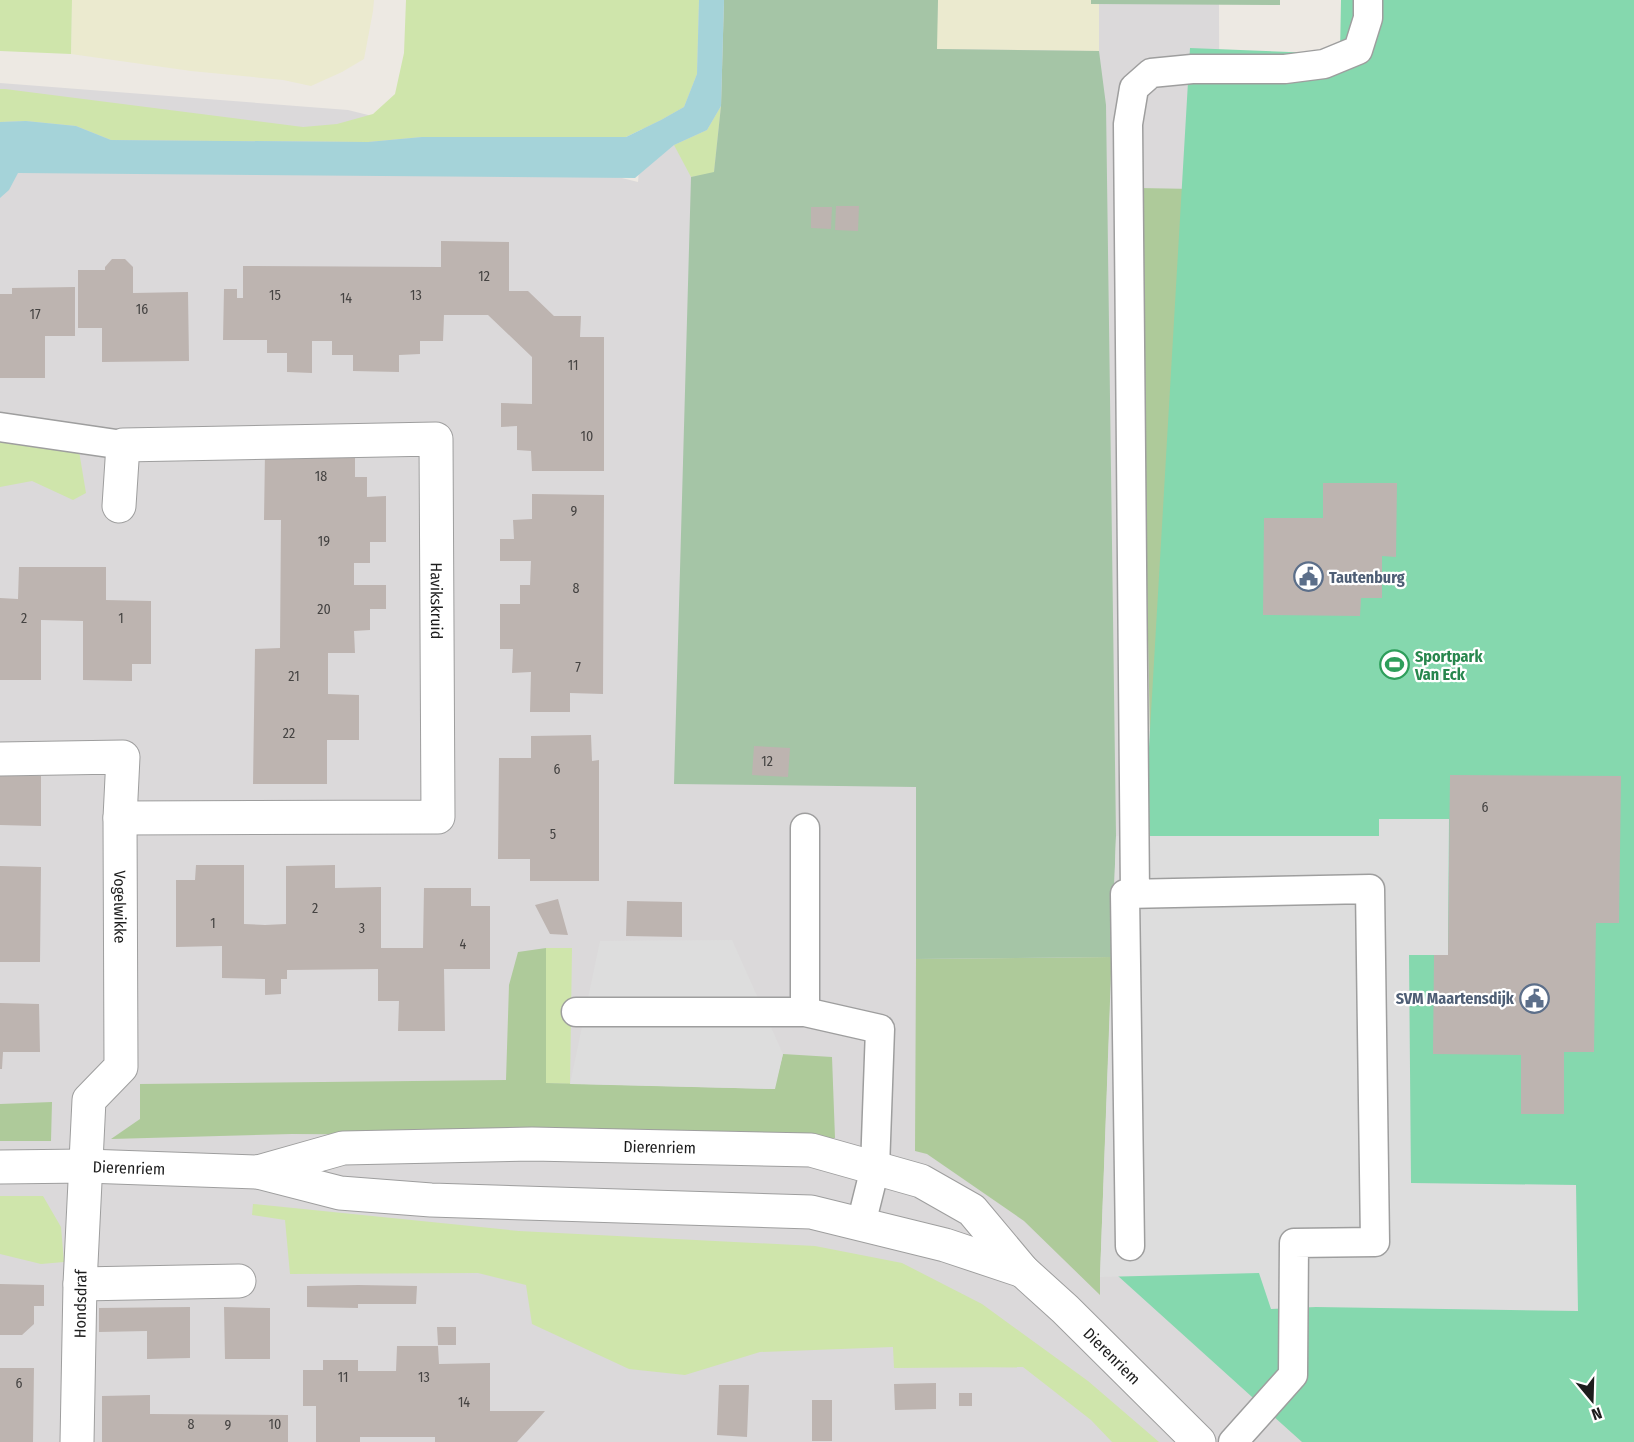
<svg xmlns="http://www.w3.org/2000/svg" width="1634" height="1442" viewBox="0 0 1634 1442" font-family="'Fira Sans Condensed',sans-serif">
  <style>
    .residential { fill: #dbd9da }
    .farmland { fill: #ebeacf }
    .grass { fill: #cfe5ab }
    .forest { fill: #aeca9a }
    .cemetery { fill: #a5c5a6 }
    .pitch { fill: #85d8ae }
    .parking { fill: #ddd }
    .water { fill: #a5d3d9 }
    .building { fill: #bdb4b0 }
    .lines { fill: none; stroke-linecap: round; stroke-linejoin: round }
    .lane-casing { stroke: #9e9e9e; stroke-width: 31 }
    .street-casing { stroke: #9e9e9e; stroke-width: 35 }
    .lane { stroke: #fff; stroke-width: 28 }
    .street { stroke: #fff; stroke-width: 33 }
    .labels { text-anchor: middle; stroke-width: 4.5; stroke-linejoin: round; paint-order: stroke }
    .number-label { font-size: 14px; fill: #454342 }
    .service-label { font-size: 16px; font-weight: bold; fill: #4e5e75; stroke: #fff; text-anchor: start }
    .street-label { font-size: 16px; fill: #1d1d1d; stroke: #fff }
    .leisure-label { font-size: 16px; font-weight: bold; fill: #27864d; stroke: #fff; text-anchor: start }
  </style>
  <rect width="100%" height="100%" fill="#ede9e3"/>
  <path class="residential" d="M 654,0 L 1219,0 L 1220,328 L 1302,1442 L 0,1442 L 0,83 L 348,110 L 638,182 Z"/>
  <path class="farmland" d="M 72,0 L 374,0 L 373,11 L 364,59 L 342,72 L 311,86 L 283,80 L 191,71 L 71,54 Z
    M 938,0 L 1099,0 L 1099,51 L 936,49 Z"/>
  <path class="grass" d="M 0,0 L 72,0 L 71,54 L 0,51 Z
    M 406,0 L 699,0 L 697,74 L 684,107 L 661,120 L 626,137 L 422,137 L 368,142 L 111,140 L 76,126 L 26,121 L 0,122 L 0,89 L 5,89 L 303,127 L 337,124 L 373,114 L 395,94 L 404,53 Z
    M 721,106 L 714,173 L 691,177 L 674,145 L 707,130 Z
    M 0,438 L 79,451 L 86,493 L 73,500 L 32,481 L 0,487 Z
    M 546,948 L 572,948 L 570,1084 L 546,1083 Z
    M 0,1196 L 43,1196 L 61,1227 L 64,1262 L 41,1264 L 0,1254 Z
    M 253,1204 L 519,1231 L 815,1246 L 902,1263 L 982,1304 L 1088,1381 L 1159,1442 L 1112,1442 L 1091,1420 L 1023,1367 L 894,1368 L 893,1347 L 760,1352 L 685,1375 L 629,1369 L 532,1324 L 526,1285 L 478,1273 L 290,1274 L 285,1220 L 252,1215 Z"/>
  <path class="forest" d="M 1139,188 L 1194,189 L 1152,837 Z
    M 546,948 L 546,1083 L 774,1089 L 783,1054 L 832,1057 L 835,1138 L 292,1134 L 111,1139 L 140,1119 L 140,1084 L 506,1080 L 509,985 L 518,952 Z
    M 1112,957 L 1100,1277 L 1100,1295 L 1024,1221 L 927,1154 L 915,1151 L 916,959 Z
    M 52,1102 L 51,1141 L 0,1141 L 0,1104 Z"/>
  <path class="cemetery" d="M 724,0 L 938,0 L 937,49 L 1099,51 L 1106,105 L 1116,836 L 1112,957 L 916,959 L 916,787 L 674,784 L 691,177 L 714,172 L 721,106 Z
    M 1091,0 L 1280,0 L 1280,5 L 1091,4 Z"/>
  <path class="pitch" d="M 1341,0 L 1634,0 L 1634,1442 L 1302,1442 L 1118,1276 L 1190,48 L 1340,54 Z"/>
  <path class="parking" d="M 1379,819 L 1449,819 L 1448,955 L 1409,955 L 1411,1183 L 1576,1185 L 1578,1311 L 1316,1307 L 1271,1309 L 1259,1273 L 1100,1277 L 1116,836 L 1379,836 Z
    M 732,940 L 783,1054 L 775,1089 L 570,1084 L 600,941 Z"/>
  <path class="water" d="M 699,0 L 724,0 L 721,106 L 707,130 L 674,145 L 635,178 L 18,173 L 9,190 L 0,198 L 0,122 L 26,121 L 76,126 L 111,140 L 368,142 L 422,137 L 626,137 L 661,120 L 684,107 L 697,74 Z"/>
  <path class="building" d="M 836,206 L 859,206 L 858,231 L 835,230 Z
    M 811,207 L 832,207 L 831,229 L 811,228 Z
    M 441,241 L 509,242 L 509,291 L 528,291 L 554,316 L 581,316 L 580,337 L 604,337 L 604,471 L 532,471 L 531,451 L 517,450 L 517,426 L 501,427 L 501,403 L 532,404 L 532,357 L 488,315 L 444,315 L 443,341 L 420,341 L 420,354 L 399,355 L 399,372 L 353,371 L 353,355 L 332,355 L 332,341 L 312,341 L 312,373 L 287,372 L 287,353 L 267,353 L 267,340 L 223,340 L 224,289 L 237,289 L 237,298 L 243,298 L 243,266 L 441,267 Z
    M 112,259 L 125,259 L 133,267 L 133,293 L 188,292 L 189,361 L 102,362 L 102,328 L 78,328 L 78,270 L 105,270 L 105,267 Z
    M 75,287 L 75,336 L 45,336 L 45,378 L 0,378 L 0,294 L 12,294 L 12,288 Z
    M 265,452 L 355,453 L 355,477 L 367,477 L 367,497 L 386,496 L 386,542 L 370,542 L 370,563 L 354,563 L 354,585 L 386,585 L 386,609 L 370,609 L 370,630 L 354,631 L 355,653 L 328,653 L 328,694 L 359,695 L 359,740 L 327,740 L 327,784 L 253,784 L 255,649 L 280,648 L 281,520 L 264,520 Z
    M 1323,483 L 1397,483 L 1396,557 L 1382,556 L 1382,598 L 1361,598 L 1360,616 L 1263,615 L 1264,518 L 1323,518 Z
    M 532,494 L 604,495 L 603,694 L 570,693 L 570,712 L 530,712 L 531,672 L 512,673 L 513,649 L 500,649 L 500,604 L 520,604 L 520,585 L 530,585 L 531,561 L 500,561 L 500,539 L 514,539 L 513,520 L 532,519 Z
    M 19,567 L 106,567 L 106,600 L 151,601 L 151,664 L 132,664 L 132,681 L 83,680 L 83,621 L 41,620 L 41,680 L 0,680 L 0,598 L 18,599 Z
    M 591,735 L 592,761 L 599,760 L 599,881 L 530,881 L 530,859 L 498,859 L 499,758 L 531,758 L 531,736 Z
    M 754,746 L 790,748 L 788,777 L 752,775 Z
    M 1450,775 L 1621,776 L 1619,923 L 1596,923 L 1594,1052 L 1564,1052 L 1564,1114 L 1521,1114 L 1521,1055 L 1433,1054 L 1434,955 L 1448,955 Z
    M 0,776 L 41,776 L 41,826 L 0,825 Z
    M 196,865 L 244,865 L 244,924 L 265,925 L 286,924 L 286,866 L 335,865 L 335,888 L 381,887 L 381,948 L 423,948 L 424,888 L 471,888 L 471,906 L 490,906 L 490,969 L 444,969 L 445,1031 L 398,1031 L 399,1001 L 378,1001 L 378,969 L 287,970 L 287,979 L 281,979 L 281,994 L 265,995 L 265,979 L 222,978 L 222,946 L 176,947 L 176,880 L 195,880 Z
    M 0,866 L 41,867 L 40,962 L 0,962 Z
    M 558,899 L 568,935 L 550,934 L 535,905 Z
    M 627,901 L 682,902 L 682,937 L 626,936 Z
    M 0,1003 L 39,1004 L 40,1052 L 3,1052 L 2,1069 L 0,1069 Z
    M 0,1284 L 44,1285 L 44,1306 L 34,1306 L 34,1324 L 22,1335 L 0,1335 Z
    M 358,1285 L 417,1286 L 416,1304 L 358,1304 L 358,1308 L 307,1307 L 307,1286 Z
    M 190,1307 L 190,1358 L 147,1359 L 147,1331 L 99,1332 L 99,1308 Z
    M 224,1307 L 270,1308 L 270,1359 L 225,1359 Z
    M 437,1327 L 456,1327 L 456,1345 L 438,1345 Z
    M 397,1346 L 438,1346 L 439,1364 L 490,1363 L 490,1411 L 545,1411 L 517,1442 L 435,1442 L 435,1437 L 360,1437 L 360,1442 L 316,1442 L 316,1406 L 303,1406 L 303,1370 L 323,1370 L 323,1360 L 358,1360 L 358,1371 L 396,1371 Z
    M 0,1368 L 34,1368 L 33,1442 L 0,1442 Z
    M 936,1383 L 936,1409 L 895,1410 L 894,1384 Z
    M 719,1385 L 749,1385 L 747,1437 L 717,1435 Z
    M 959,1393 L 972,1393 L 972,1406 L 959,1406 Z
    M 150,1395 L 150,1414 L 288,1415 L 288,1442 L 102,1442 L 102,1396 Z
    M 812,1400 L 832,1400 L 832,1441 L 812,1441 Z"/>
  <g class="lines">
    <defs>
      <path id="lane" d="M 0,427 L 123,445
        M 1135,894 L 1128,124 L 1134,88 L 1151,73 L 1192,69 L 1285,69 L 1324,64 L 1358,50 L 1368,18 L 1368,0
        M 576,1012 L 805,1012 L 805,828
        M 805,1012 L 880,1029 L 875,1168 L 861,1224
        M 1130,1246 L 1125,894 L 1370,889 L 1375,1242 L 1294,1243 L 1293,1375 L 1233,1442"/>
      <g id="street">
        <path id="s1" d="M 119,506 L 123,445 L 436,439 L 438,817 L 120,818"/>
        <path id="s2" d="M 0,759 L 123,757 L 120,818 L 121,1067 L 89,1100 L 80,1284 L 77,1442"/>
        <path id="s3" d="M 0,1167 L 86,1166 L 258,1172 L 340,1193 L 431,1200 L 811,1212 L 945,1245 L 1023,1271"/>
        <path id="s4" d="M 258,1172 L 343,1148 L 532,1144 L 811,1150 L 875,1168 L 921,1181 L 972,1210 L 1023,1271 L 1065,1309 L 1199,1442"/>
        <path d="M 80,1284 L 239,1281"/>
      </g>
    </defs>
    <use href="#lane" class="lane-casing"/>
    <use href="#street" class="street-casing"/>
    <use href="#lane" class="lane"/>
    <use href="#street" class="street"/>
  </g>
  <defs>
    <symbol id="civic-ring" viewBox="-11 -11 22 22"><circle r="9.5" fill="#fff" stroke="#5c6f8a" stroke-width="1.5"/><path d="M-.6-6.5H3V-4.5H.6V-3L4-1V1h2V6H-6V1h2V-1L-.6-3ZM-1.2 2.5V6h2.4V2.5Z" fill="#5c6f8a"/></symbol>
    <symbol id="stadium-ring" viewBox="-11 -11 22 22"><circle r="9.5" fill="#fff" stroke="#2e9e5b" stroke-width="1.5"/><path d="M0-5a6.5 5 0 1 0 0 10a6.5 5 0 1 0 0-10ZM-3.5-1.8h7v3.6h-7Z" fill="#2e9e5b"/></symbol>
  </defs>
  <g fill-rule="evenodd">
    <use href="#civic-ring" x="1292" y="560" width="33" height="33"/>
    <use href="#stadium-ring" x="1378" y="648" width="33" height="33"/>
    <use href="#civic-ring" x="1518" y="982" width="33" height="33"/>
  </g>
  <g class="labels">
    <g class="number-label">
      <text x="484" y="281">12</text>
      <text x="275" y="300">15</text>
      <text x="416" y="300">13</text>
      <text x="346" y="303">14</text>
      <text x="142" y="314">16</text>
      <text x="35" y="319">17</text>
      <text x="573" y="370">11</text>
      <text x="587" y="441">10</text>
      <text x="321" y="481">18</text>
      <text x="574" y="516">9</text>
      <text x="324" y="546">19</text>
      <text x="576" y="593">8</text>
      <text x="324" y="614">20</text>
      <text x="24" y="623">2</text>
      <text x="121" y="623">1</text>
      <text x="578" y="672">7</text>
      <text x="294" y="681">21</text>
      <text x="289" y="738">22</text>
      <text x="767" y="766">12</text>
      <text x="557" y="774">6</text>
      <text x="1485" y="812">6</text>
      <text x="553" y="839">5</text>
      <text x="315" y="913">2</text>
      <text x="213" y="928">1</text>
      <text x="362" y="933">3</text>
      <text x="463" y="949">4</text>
      <text x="343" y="1382">11</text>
      <text x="424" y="1382">13</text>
      <text x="19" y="1388">6</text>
      <text x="464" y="1407">14</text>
      <text x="191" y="1429">8</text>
      <text x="275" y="1429">10</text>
      <text x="228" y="1430">9</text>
    </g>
    <g class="service-label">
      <text x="1329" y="583">Tautenburg</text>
      <text x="1514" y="1004" text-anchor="end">SVM Maartensdijk</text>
    </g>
    <g class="street-label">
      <text dy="6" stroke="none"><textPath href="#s1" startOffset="536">Havikskruid</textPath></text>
      <text dy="6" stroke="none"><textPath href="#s2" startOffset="273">Vogelwikke</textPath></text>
      <text dy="6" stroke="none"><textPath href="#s4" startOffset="405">Dierenriem</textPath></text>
      <text dy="6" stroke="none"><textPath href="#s3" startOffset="129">Dierenriem</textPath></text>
      <text transform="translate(80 1304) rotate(-89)" y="6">Hondsdraf</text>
      <text dy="6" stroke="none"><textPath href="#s4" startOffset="932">Dierenriem</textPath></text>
    </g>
    <g class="leisure-label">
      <text x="1415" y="662">Sportpark<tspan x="1415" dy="18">Van Eck</tspan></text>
    </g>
  </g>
  <g transform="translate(1592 1400) rotate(161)" stroke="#ffffff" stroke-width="4.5" paint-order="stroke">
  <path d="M0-4.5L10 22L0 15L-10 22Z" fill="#1d1d1d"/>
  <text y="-9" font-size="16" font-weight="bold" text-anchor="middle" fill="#1d1d1d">N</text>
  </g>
</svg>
